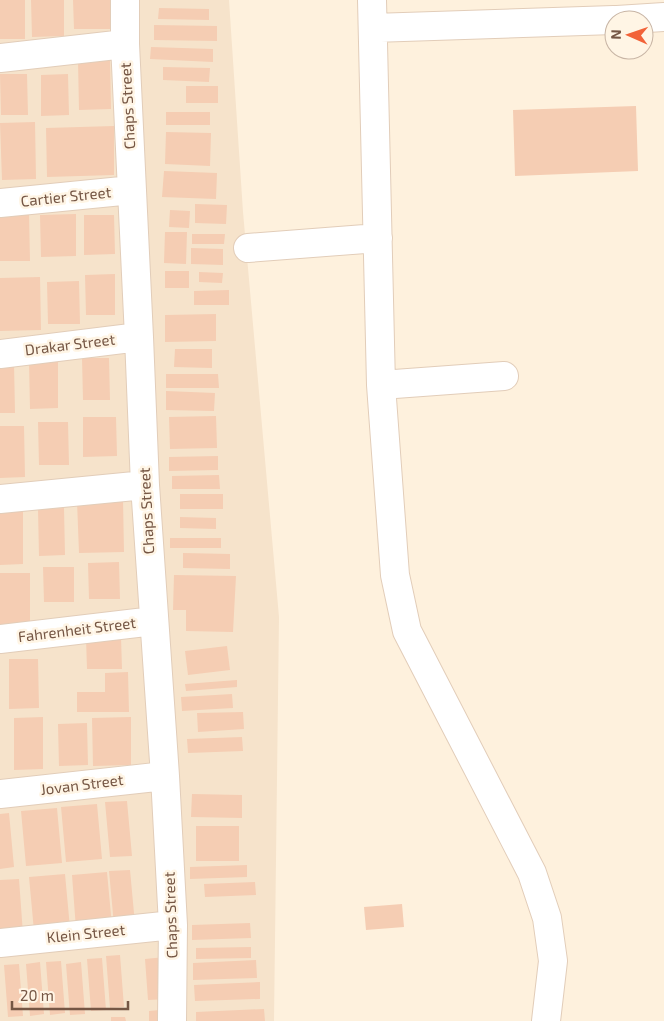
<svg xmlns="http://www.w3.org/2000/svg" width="664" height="1021" viewBox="0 0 664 1021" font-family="'Exo 2',sans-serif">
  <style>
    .residential { fill: #f6e3cb }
    .building { fill: #f5cdb3 }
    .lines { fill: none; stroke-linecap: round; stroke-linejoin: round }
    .minor-casing { stroke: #e2cdb9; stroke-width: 30 }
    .minor { stroke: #fff; stroke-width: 28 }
    .labels { text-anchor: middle; stroke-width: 5; stroke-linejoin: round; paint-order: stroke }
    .street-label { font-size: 15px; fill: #755644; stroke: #fff5e5 }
  </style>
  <rect width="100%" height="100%" fill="#fef1dd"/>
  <path class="residential" d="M 0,0 L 229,0 L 243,212 L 279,617 L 274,1021 L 0,1021 Z"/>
  <path class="building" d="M 0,0 L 25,0 L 25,39 L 0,39 Z
    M 31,0 L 64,0 L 64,36 L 32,37 Z
    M 73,0 L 111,0 L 112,29 L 74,29 Z
    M 159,8 L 209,9 L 209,20 L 158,19 Z
    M 154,25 L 217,26 L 217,41 L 154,40 Z
    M 151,47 L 213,49 L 213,62 L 150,59 Z
    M 110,59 L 111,109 L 79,110 L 78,60 Z
    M 163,67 L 210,68 L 209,82 L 163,80 Z
    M 0,74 L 27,74 L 28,115 L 1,115 Z
    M 68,74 L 69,115 L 41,116 L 41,75 Z
    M 186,86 L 218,86 L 218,103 L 186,103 Z
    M 636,106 L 638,171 L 515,176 L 513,110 Z
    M 166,112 L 210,112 L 210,125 L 166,125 Z
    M 35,122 L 36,179 L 2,180 L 0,123 Z
    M 114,126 L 114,175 L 47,177 L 46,128 Z
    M 166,132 L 211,133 L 210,166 L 165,164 Z
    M 164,171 L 217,173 L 216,199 L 162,197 Z
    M 195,204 L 227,205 L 226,224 L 195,223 Z
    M 170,210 L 190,211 L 189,228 L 169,227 Z
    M 0,211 L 29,211 L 30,261 L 0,261 Z
    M 76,214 L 76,256 L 41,257 L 40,215 Z
    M 84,215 L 114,215 L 115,254 L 84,255 Z
    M 165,232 L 187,232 L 186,264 L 164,263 Z
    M 192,234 L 225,234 L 224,244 L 192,244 Z
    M 191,248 L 223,249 L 223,265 L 191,264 Z
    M 165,271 L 189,271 L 189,288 L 165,288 Z
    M 199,272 L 223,273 L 222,283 L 199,282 Z
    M 115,274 L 115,315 L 86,315 L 85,275 Z
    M 40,277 L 41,330 L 0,331 L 0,278 Z
    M 79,281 L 80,324 L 48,324 L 47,282 Z
    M 229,290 L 229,305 L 194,305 L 194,291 Z
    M 216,314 L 216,341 L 165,342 L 165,315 Z
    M 175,349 L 212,349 L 212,368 L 174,367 Z
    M 82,358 L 109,358 L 110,400 L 83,400 Z
    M 29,361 L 58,361 L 58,408 L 30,409 Z
    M 0,363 L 14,363 L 15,413 L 0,413 Z
    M 166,374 L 218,374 L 219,388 L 166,388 Z
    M 166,391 L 215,393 L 214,411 L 166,410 Z
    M 216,416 L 217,448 L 170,449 L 169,417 Z
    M 83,417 L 116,417 L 117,456 L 83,457 Z
    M 38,422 L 68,422 L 69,465 L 39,465 Z
    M 0,426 L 24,426 L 25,477 L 0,478 Z
    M 218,456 L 218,470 L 169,471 L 169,457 Z
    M 219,475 L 220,489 L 172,489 L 172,476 Z
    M 180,494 L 223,494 L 223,509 L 180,509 Z
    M 123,500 L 124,552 L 79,553 L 77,501 Z
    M 64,508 L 65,555 L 39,556 L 38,509 Z
    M 0,511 L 23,511 L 23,564 L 0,565 Z
    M 180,517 L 216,518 L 216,529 L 180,528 Z
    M 170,538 L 221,538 L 221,548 L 170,548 Z
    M 183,553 L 230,554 L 230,569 L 183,568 Z
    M 119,562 L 120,599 L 89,599 L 88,563 Z
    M 43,567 L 74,567 L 74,602 L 44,602 Z
    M 0,573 L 30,573 L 30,624 L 0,624 Z
    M 174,575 L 236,576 L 233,632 L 186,631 L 186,610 L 173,610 Z
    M 121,637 L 122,669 L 87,669 L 86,638 Z
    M 227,646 L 230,670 L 188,675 L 185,651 Z
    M 9,659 L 38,659 L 39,708 L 9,709 Z
    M 128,672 L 129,712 L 77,712 L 77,692 L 105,692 L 105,673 Z
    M 237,680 L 237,687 L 186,691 L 185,684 Z
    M 232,694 L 233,708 L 182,711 L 181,697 Z
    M 243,712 L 244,729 L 198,732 L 197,713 Z
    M 43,717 L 43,769 L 14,770 L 14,718 Z
    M 131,717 L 131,765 L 93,766 L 92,718 Z
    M 87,723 L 88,765 L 59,766 L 58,724 Z
    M 242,737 L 243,751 L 188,753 L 187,739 Z
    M 192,794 L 242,795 L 242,818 L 191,817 Z
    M 127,801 L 132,856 L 110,857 L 105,802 Z
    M 97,804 L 102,859 L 66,862 L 61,807 Z
    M 57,808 L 62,863 L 26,866 L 21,811 Z
    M 9,813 L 14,867 L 0,869 L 0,814 Z
    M 196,826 L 239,826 L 239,861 L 196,861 Z
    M 247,865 L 247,877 L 190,879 L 190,867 Z
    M 130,870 L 135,924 L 114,925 L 109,871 Z
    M 107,872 L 112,926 L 76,929 L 72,875 Z
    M 65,874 L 70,928 L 34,931 L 29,877 Z
    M 19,879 L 23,934 L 0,936 L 0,880 Z
    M 255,882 L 256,895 L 205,897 L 204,884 Z
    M 402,904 L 404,927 L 366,930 L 364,907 Z
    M 250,923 L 251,938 L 192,940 L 192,925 Z
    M 251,947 L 251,958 L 196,959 L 196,948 Z
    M 120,955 L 124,1007 L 110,1008 L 106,956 Z
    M 165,957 L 168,999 L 148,1000 L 145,959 Z
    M 102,958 L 106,1010 L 91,1011 L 87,959 Z
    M 256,960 L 257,978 L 193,980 L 193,963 Z
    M 61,961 L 65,1013 L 50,1015 L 46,962 Z
    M 40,962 L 44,1014 L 30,1016 L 26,964 Z
    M 81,962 L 85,1014 L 70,1015 L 66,964 Z
    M 19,964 L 23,1016 L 8,1017 L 4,965 Z
    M 260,982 L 260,999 L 195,1001 L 194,985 Z
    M 170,1009 L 171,1021 L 149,1021 L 149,1011 Z
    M 264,1009 L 265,1021 L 196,1021 L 196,1012 Z
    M 111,1017 L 125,1017 L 126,1021 L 111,1021 Z"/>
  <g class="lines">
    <defs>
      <path id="minor" d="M 125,0 L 125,44 L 139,337 L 145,485 L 165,776 L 173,925 L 172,1021
        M 372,0 L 381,385 L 395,575 L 407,631 L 532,873 L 547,918 L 553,961 L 546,1021
        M 617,20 L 664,17
        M 373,28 L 614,20
        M 0,58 L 125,44
        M 0,203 L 132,190
        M 248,248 L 378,238
        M 0,354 L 139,337
        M 381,385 L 504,376
        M 0,499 L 145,485
        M 0,639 L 154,621
        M 0,794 L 165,776
        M 0,943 L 173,925"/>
    </defs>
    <use href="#minor" class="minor-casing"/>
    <use href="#minor" class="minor"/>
  </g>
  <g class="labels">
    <g class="street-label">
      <text transform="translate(128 106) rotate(-93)" y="5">Chaps Street</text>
      <text transform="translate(66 197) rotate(-6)" y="5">Cartier Street</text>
      <text transform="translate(70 345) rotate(-7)" y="5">Drakar Street</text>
      <text transform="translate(147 511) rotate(-93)" y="5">Chaps Street</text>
      <text transform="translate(77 630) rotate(-7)" y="5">Fahrenheit Street</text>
      <text transform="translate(82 785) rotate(-7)" y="5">Jovan Street</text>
      <text transform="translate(171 915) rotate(-92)" y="5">Chaps Street</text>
      <text transform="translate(86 934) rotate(-6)" y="5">Klein Street</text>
    </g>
  </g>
  <g transform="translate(629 35) rotate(272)"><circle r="24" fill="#fff5e5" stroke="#c8b5a5"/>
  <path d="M0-4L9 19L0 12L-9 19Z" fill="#f26238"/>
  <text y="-8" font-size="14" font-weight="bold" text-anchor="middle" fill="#755644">N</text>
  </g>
  <path d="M12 1001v8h116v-8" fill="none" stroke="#755644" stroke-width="2.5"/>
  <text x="20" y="1001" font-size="15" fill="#755644" stroke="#fff5e5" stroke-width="4" paint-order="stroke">20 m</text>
</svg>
